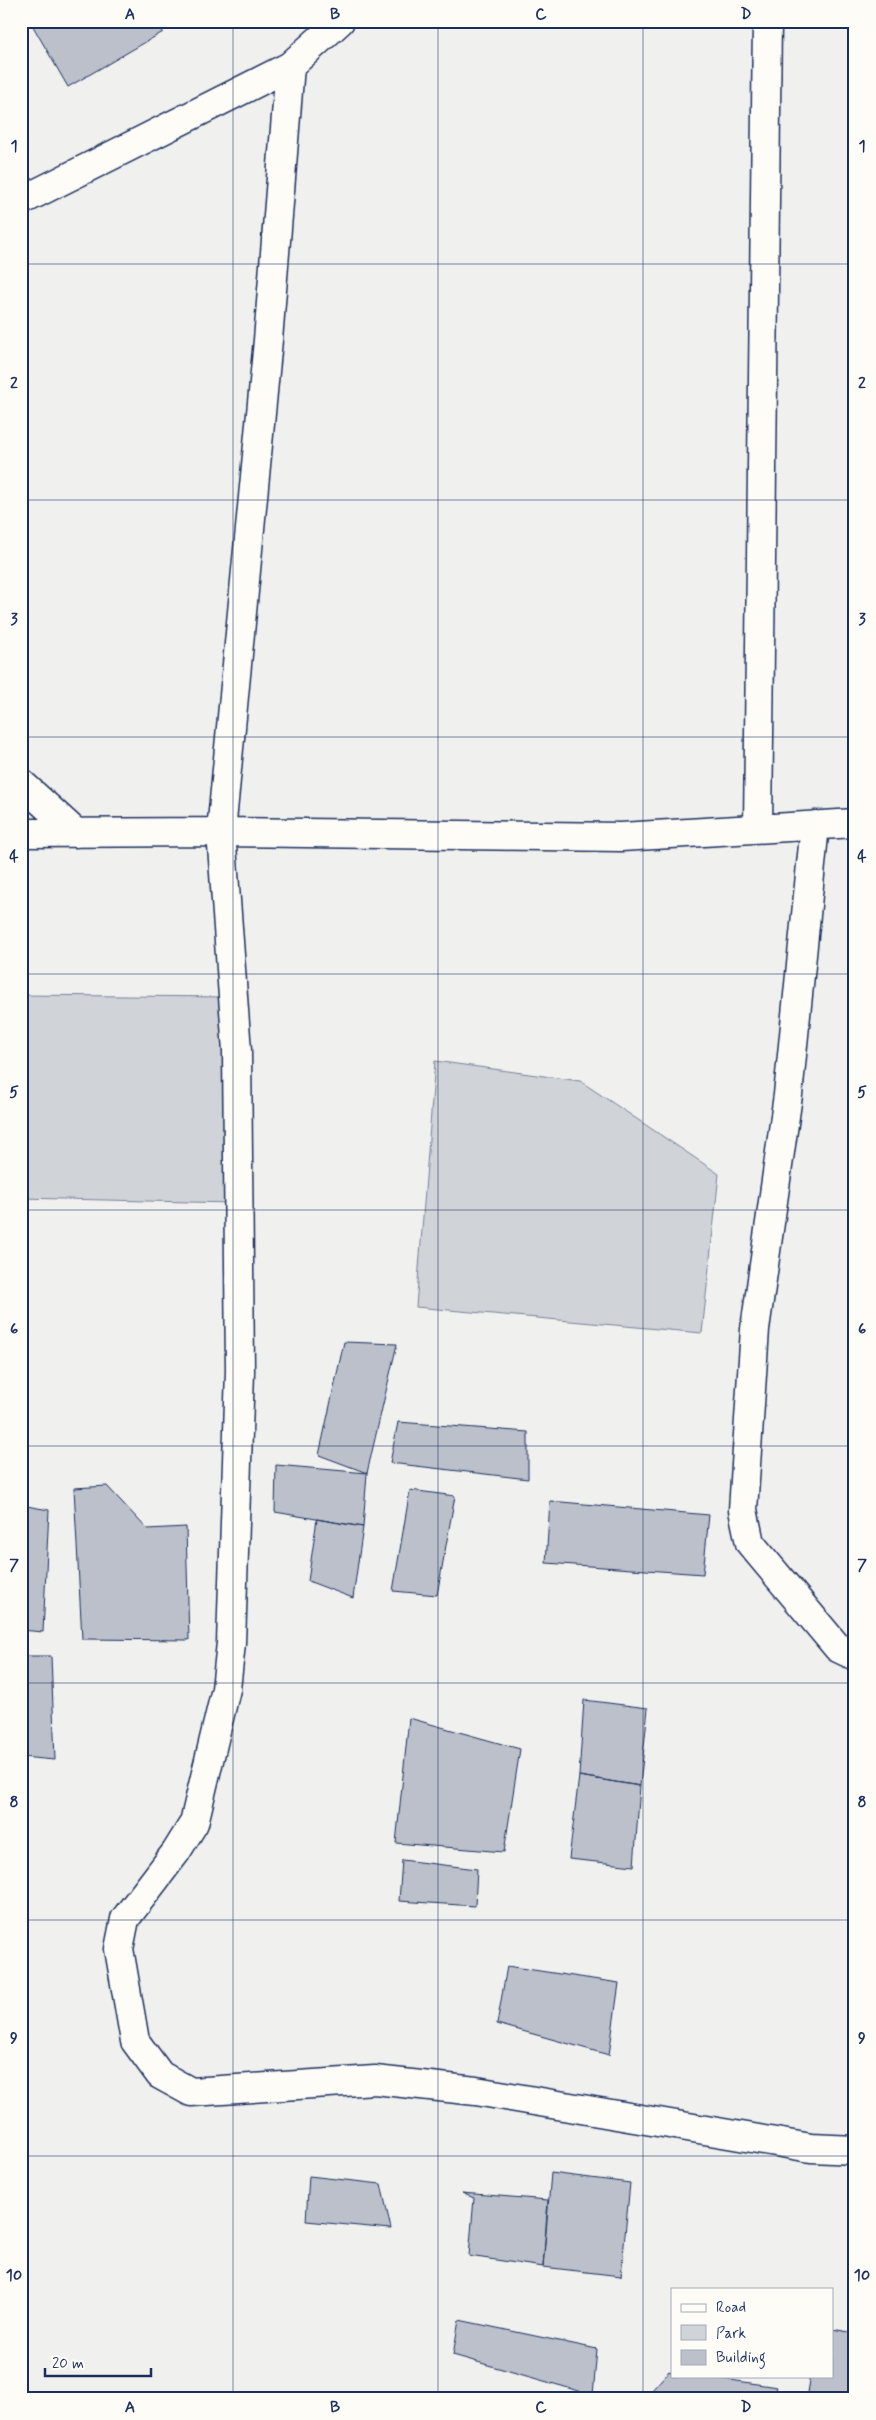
<svg xmlns="http://www.w3.org/2000/svg" width="876" height="2420" viewBox="0 0 876 2420" font-family="Mynerve,sans-serif">
  <style>
    .green { fill: #d0d3d8; stroke: #76819b }
    .building { fill: #bbc0ca; stroke: #1b2f5e }
    .lines { fill: none; stroke-linecap: round; stroke-linejoin: round }
    .minor-casing { stroke: #1b2f5e; stroke-width: 31 }
    .minor { stroke: #fdfcf7; stroke-width: 28 }
    .grid { fill: none; stroke: #1b2f5e; stroke-width: 1; stroke-opacity: 0.55 }
    .neatline { fill: none; stroke: #1b2f5e; stroke-width: 2 }
    .grid-label { font-size: 16px; text-anchor: middle; font-weight: bold; fill: #1b2f5e }
  </style>
  <rect width="100%" height="100%" fill="#f0f0ee"/>
  <filter id="ink" filterUnits="userSpaceOnUse"><feTurbulence type="fractalNoise" baseFrequency=".02" numOctaves="2"/><feDisplacementMap in="SourceGraphic" scale="10" xChannelSelector="R" yChannelSelector="G"/><feConvolveMatrix kernelMatrix="1 2 1 2 8 2 1 2 1" color-interpolation-filters="sRGB"/></filter>
  <g filter="url(#ink)">
    <path class="green" d="M 21,995 L 228,997 L 232,1203 L 21,1198 Z
      M 435,1061 L 580,1081 L 719,1174 L 702,1333 L 416,1307 Z"/>
    <path class="building" d="M 30,21 L 156,21 L 163,32 L 68,87 Z
      M 344,1342 L 397,1344 L 367,1473 L 319,1455 Z
      M 398,1422 L 528,1432 L 528,1479 L 390,1463 Z
      M 276,1465 L 367,1473 L 363,1527 L 275,1512 Z
      M 107,1486 L 147,1529 L 186,1527 L 189,1640 L 82,1639 L 74,1488 Z
      M 410,1490 L 455,1496 L 437,1595 L 393,1591 Z
      M 550,1501 L 709,1515 L 703,1574 L 546,1563 Z
      M 21,1505 L 49,1510 L 43,1632 L 21,1630 Z
      M 317,1519 L 363,1527 L 353,1598 L 308,1581 Z
      M 21,1656 L 51,1656 L 55,1760 L 21,1757 Z
      M 584,1700 L 648,1708 L 640,1786 L 579,1776 Z
      M 409,1718 L 520,1749 L 504,1852 L 396,1843 Z
      M 579,1776 L 640,1786 L 634,1866 L 569,1859 Z
      M 402,1860 L 477,1869 L 475,1906 L 399,1901 Z
      M 507,1966 L 619,1983 L 609,2055 L 497,2024 Z
      M 551,2173 L 630,2183 L 621,2276 L 543,2267 Z
      M 309,2176 L 381,2184 L 391,2229 L 306,2221 Z
      M 462,2193 L 548,2200 L 543,2267 L 469,2256 L 474,2198 Z
      M 459,2320 L 597,2349 L 593,2395 L 453,2355 Z
      M 832,2329 L 855,2333 L 855,2399 L 806,2399 L 810,2376 L 832,2376 Z
      M 669,2371 L 672,2372 L 672,2376 L 704,2376 L 777,2387 L 773,2399 L 644,2399 Z"/>
    <g class="lines">
      <defs>
        <path id="minor" d="M 290,66 L 268,340 L 221,832 L 237,1051 L 240,1371 L 231,1643 L 226,1689 L 194,1823 L 176,1852 L 125,1919 L 119,1949 L 135,2041 L 160,2075 L 191,2092 L 375,2080 L 476,2091 L 811,2148 L 855,2150
          M 21,201 L 290,66 L 340,21
          M 21,783 L 76,833
          M 815,825 L 788,1095 L 755,1329 L 743,1510 L 750,1543 L 838,1648 L 855,1656
          M 758,827 L 767,21
          M 21,833 L 221,832 L 621,837 L 855,823"/>
      </defs>
      <use href="#minor" class="minor-casing"/>
      <use href="#minor" class="minor"/>
    </g>
  </g>
  <path class="grid" d="M 233,21 L 233,2399M 438,21 L 438,2399M 643,21 L 643,2399M 21,264 L 855,264M 21,500 L 855,500M 21,737 L 855,737M 21,974 L 855,974M 21,1210 L 855,1210M 21,1446 L 855,1446M 21,1683 L 855,1683M 21,1920 L 855,1920M 21,2156 L 855,2156"/>
  <rect width="876" height="2420" fill="none" stroke="#fdfcf7" stroke-width="55"/>
  <rect x="671" y="2288" width="162" height="90" fill="#fdfcf7" stroke="#a3aaba"/>
  <rect x="681" y="2304" width="25" height="8" fill="#fdfcf7" stroke="#a3aaba"/>
  <text x="716" y="2312" font-size="15" fill="#1b2f5e">Road</text>
  <rect x="681" y="2325" width="25" height="15" fill="#d0d3d8" stroke="#a3aaba"/>
  <text x="716" y="2338" font-size="15" fill="#1b2f5e">Park</text>
  <rect x="681" y="2350" width="25" height="15" fill="#bbc0ca" stroke="#a3aaba"/>
  <text x="716" y="2362" font-size="15" fill="#1b2f5e">Building</text>
  <path d="M45 2368v8h106v-8" fill="none" stroke="#1b2f5e" stroke-width="2.5"/>
  <text x="52" y="2368" font-size="15" fill="#1b2f5e" stroke="#fdfcf7" stroke-width="4" paint-order="stroke">20 m</text>
  <rect x="28" y="28" width="820" height="2364" class="neatline"/>
  <g class="grid-label">
    <text x="130" y="19">A</text>
    <text x="335" y="19">B</text>
    <text x="541" y="19">C</text>
    <text x="746" y="19">D</text>
    <text x="14" y="151">1</text>
    <text x="862" y="151">1</text>
    <text x="14" y="388">2</text>
    <text x="862" y="388">2</text>
    <text x="14" y="624">3</text>
    <text x="862" y="624">3</text>
    <text x="14" y="861">4</text>
    <text x="862" y="861">4</text>
    <text x="14" y="1097">5</text>
    <text x="862" y="1097">5</text>
    <text x="14" y="1334">6</text>
    <text x="862" y="1334">6</text>
    <text x="14" y="1570">7</text>
    <text x="862" y="1570">7</text>
    <text x="14" y="1807">8</text>
    <text x="862" y="1807">8</text>
    <text x="14" y="2043">9</text>
    <text x="862" y="2043">9</text>
    <text x="14" y="2280">10</text>
    <text x="862" y="2280">10</text>
    <text x="130" y="2412">A</text>
    <text x="335" y="2412">B</text>
    <text x="541" y="2412">C</text>
    <text x="746" y="2412">D</text>
  </g>
</svg>
